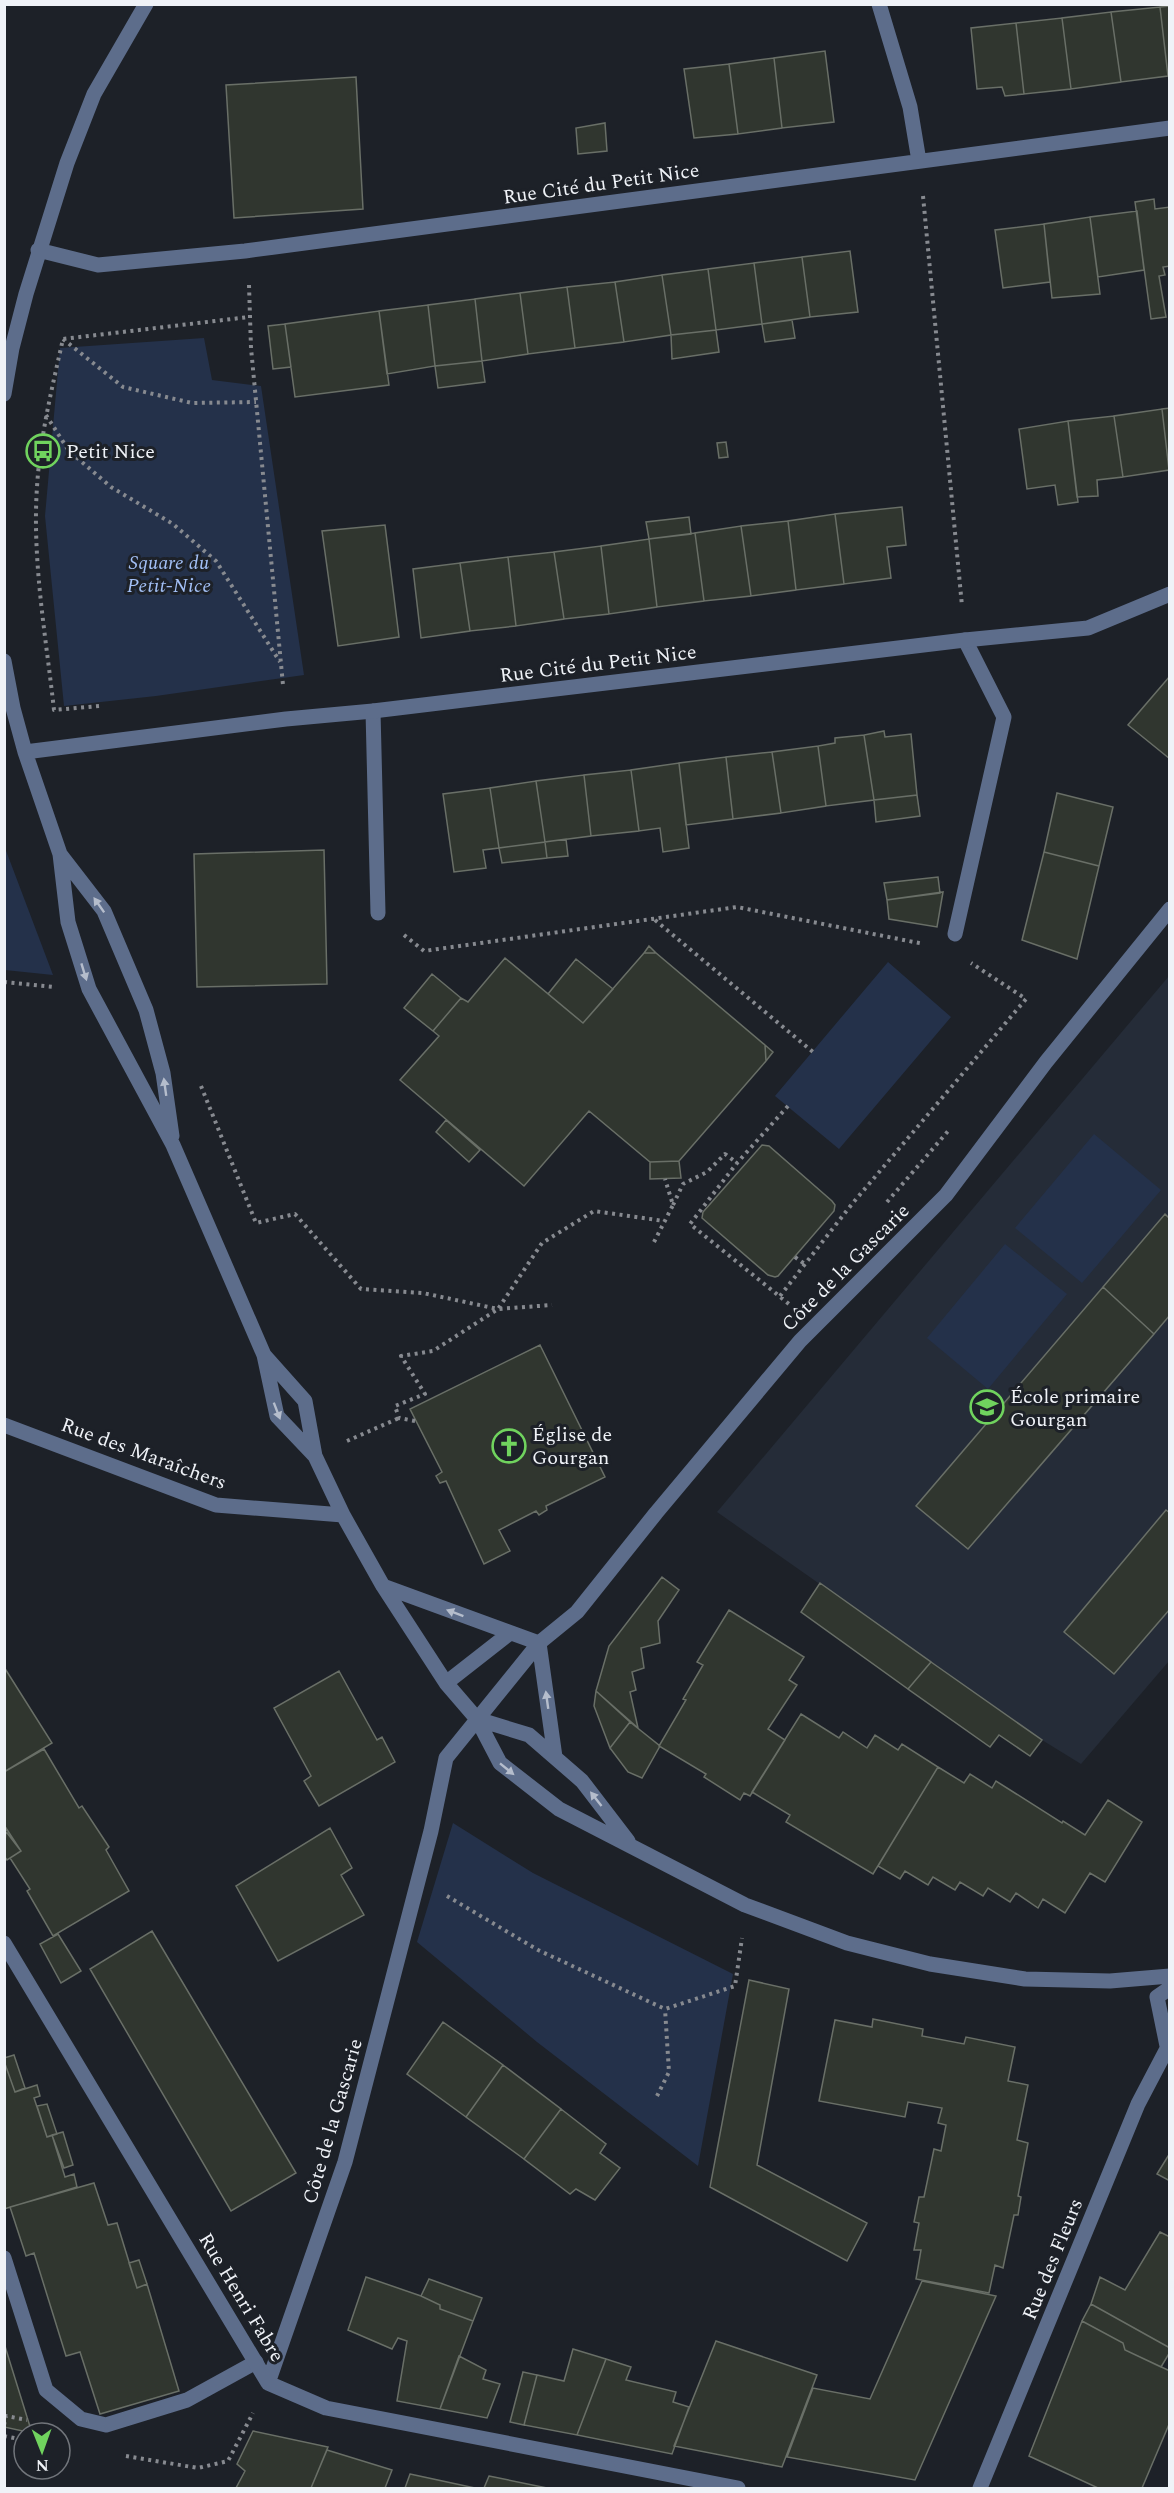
<svg xmlns="http://www.w3.org/2000/svg" width="1174" height="2493" viewBox="0 0 1174 2493" font-family="Spectral,serif">
  <style>
    .built { fill: #252c38 }
    .green { fill: #24314a }
    .building { fill: #30362f; stroke: #696f67; stroke-width: 1.5 }
    .lines { fill: none; stroke-linecap: round; stroke-linejoin: round }
    .path { stroke: #878a90; stroke-width: 4; stroke-dasharray: 3 4.5; stroke-linecap: butt }
    .service { stroke: #5d6d8b; stroke-width: 15 }
    .minor { stroke: #5d6d8b; stroke-width: 15 }
    .oneway { fill: #b5bdcc }
    .labels { text-anchor: middle; stroke-width: 6; stroke-linejoin: round; paint-order: stroke }
    .street-label { font-size: 20px; fill: #eff2f7; stroke: #1d2128 }
    .poi-label { font-size: 20px; fill: #eff2f7; stroke: #1d2128; text-anchor: start }
    .park-label { font-size: 20px; font-style: italic; fill: #a3c0f6; stroke: #1d2128 }
  </style>
  <rect width="100%" height="100%" fill="#1d2128"/>
  <path class="built" d="M 1169,976 L 1169,1661 L 1081,1764 L 1042,1740 L 717,1512 Z"/>
  <path class="green" d="M 204,338 L 212,380 L 261,386 L 304,675 L 156,696 L 64,706 L 45,516 L 60,348 Z
    M 5,848 L 53,975 L 5,970 Z
    M 888,962 L 951,1017 L 839,1149 L 775,1096 Z
    M 1094,1134 L 1161,1190 L 1082,1283 L 1015,1228 Z
    M 1005,1244 L 1067,1294 L 988,1389 L 927,1338 Z
    M 453,1823 L 533,1873 L 733,1974 L 698,2166 L 537,2042 L 417,1942 Z"/>
  <path class="building" d="M 1170,6 L 1170,75 L 1168,76 L 1160,7 Z
    M 1160,7 L 1168,76 L 1121,82 L 1111,12 Z
    M 1111,12 L 1121,82 L 1071,89 L 1062,18 Z
    M 1062,18 L 1071,89 L 1024,94 L 1016,23 Z
    M 1016,23 L 1024,94 L 1005,96 L 1002,87 L 977,89 L 971,28 Z
    M 825,51 L 834,122 L 782,128 L 774,58 Z
    M 774,58 L 782,128 L 738,134 L 729,64 Z
    M 729,64 L 738,134 L 694,138 L 684,69 Z
    M 356,77 L 363,209 L 234,218 L 226,85 Z
    M 605,123 L 607,151 L 578,154 L 576,128 Z
    M 1154,199 L 1155,209 L 1170,207 L 1170,266 L 1163,267 L 1165,275 L 1159,276 L 1166,317 L 1151,319 L 1135,202 Z
    M 1137,211 L 1144,270 L 1098,277 L 1090,217 Z
    M 1090,217 L 1100,294 L 1052,298 L 1044,224 Z
    M 1044,224 L 1050,282 L 1003,288 L 995,230 Z
    M 850,251 L 858,312 L 810,317 L 802,257 Z
    M 802,257 L 810,317 L 762,324 L 754,263 Z
    M 754,263 L 762,324 L 716,330 L 708,269 Z
    M 708,269 L 716,330 L 671,335 L 662,275 Z
    M 662,275 L 671,335 L 624,342 L 615,282 Z
    M 615,282 L 624,342 L 575,348 L 567,287 Z
    M 567,287 L 575,348 L 528,354 L 520,293 Z
    M 520,293 L 528,354 L 482,361 L 475,299 Z
    M 475,299 L 482,361 L 435,366 L 428,305 Z
    M 428,305 L 435,366 L 387,374 L 379,311 Z
    M 379,311 L 389,385 L 295,397 L 285,324 Z
    M 792,320 L 795,338 L 765,342 L 762,324 Z
    M 285,324 L 291,367 L 273,369 L 268,326 Z
    M 716,330 L 719,352 L 672,359 L 671,335 Z
    M 482,361 L 485,382 L 438,388 L 435,366 Z
    M 1170,408 L 1170,470 L 1169,470 L 1162,409 Z
    M 1162,409 L 1169,470 L 1123,477 L 1114,416 Z
    M 1114,416 L 1123,477 L 1097,480 L 1098,496 L 1077,497 L 1068,421 Z
    M 1068,421 L 1078,502 L 1058,505 L 1055,485 L 1027,489 L 1019,429 Z
    M 726,442 L 728,457 L 719,458 L 717,443 Z
    M 902,507 L 906,545 L 887,547 L 891,578 L 844,584 L 835,514 Z
    M 835,514 L 844,584 L 796,590 L 788,521 Z
    M 689,517 L 691,534 L 649,539 L 646,522 Z
    M 788,521 L 796,590 L 751,596 L 741,526 Z
    M 385,525 L 399,637 L 338,646 L 322,531 Z
    M 741,526 L 751,596 L 704,601 L 695,533 Z
    M 695,533 L 704,601 L 657,607 L 649,539 Z
    M 649,539 L 657,607 L 609,614 L 601,546 Z
    M 601,546 L 609,614 L 564,619 L 554,552 Z
    M 554,552 L 564,619 L 516,626 L 508,557 Z
    M 508,557 L 516,626 L 470,631 L 460,563 Z
    M 460,563 L 470,631 L 421,638 L 413,569 Z
    M 1170,676 L 1170,759 L 1128,725 Z
    M 884,731 L 885,737 L 911,734 L 917,795 L 874,800 L 864,735 Z
    M 864,735 L 874,800 L 826,806 L 818,746 L 835,743 L 835,738 Z
    M 818,746 L 826,806 L 781,813 L 772,752 Z
    M 772,752 L 781,813 L 733,819 L 726,757 Z
    M 726,757 L 733,819 L 686,825 L 679,763 Z
    M 679,763 L 689,848 L 663,852 L 660,828 L 639,831 L 631,770 Z
    M 631,770 L 639,831 L 591,836 L 584,775 Z
    M 584,775 L 591,836 L 545,842 L 536,781 Z
    M 536,781 L 545,842 L 499,848 L 490,788 Z
    M 490,788 L 499,848 L 483,850 L 486,868 L 454,872 L 443,794 Z
    M 1057,793 L 1113,807 L 1099,866 L 1044,852 Z
    M 917,795 L 920,816 L 876,822 L 874,800 Z
    M 566,839 L 568,856 L 547,858 L 545,842 Z
    M 545,842 L 547,858 L 502,863 L 499,848 Z
    M 324,850 L 327,984 L 197,987 L 194,854 Z
    M 1044,852 L 1099,866 L 1077,959 L 1022,940 Z
    M 938,877 L 940,893 L 887,900 L 884,883 Z
    M 943,892 L 937,927 L 889,919 L 887,900 Z
    M 649,946 L 656,953 L 644,953 Z
    M 644,953 L 656,953 L 765,1045 L 766,1061 L 679,1161 L 650,1162 L 589,1111 L 524,1186 L 400,1080 L 439,1036 L 433,1031 L 461,998 L 468,1002 L 505,958 L 583,1023 Z
    M 576,959 L 613,989 L 583,1023 L 548,994 Z
    M 432,974 L 461,998 L 433,1031 L 404,1008 Z
    M 765,1045 L 773,1052 L 766,1061 Z
    M 446,1120 L 480,1150 L 469,1162 L 436,1132 Z
    M 762,1145 L 769,1146 L 832,1201 L 835,1205 L 834,1211 L 778,1276 L 775,1277 L 768,1275 L 702,1218 L 703,1212 Z
    M 679,1161 L 681,1178 L 650,1179 L 650,1162 Z
    M 1165,1214 L 1170,1219 L 1170,1315 L 1154,1334 L 1103,1287 Z
    M 1103,1287 L 1154,1334 L 968,1549 L 916,1506 Z
    M 540,1345 L 605,1477 L 546,1506 L 547,1510 L 539,1515 L 536,1511 L 499,1530 L 510,1551 L 484,1564 L 446,1481 L 440,1483 L 436,1476 L 442,1472 L 410,1409 Z
    M 1166,1510 L 1170,1513 L 1170,1609 L 1114,1674 L 1064,1632 Z
    M 662,1577 L 679,1590 L 658,1621 L 660,1643 L 641,1648 L 644,1668 L 632,1672 L 636,1690 L 630,1692 L 638,1728 L 596,1691 L 609,1646 Z
    M 820,1583 L 931,1662 L 908,1689 L 801,1612 Z
    M 729,1610 L 804,1657 L 789,1680 L 797,1685 L 768,1729 L 785,1740 L 750,1796 L 744,1793 L 740,1800 L 704,1777 L 706,1774 L 659,1746 L 686,1700 L 683,1699 L 703,1665 L 697,1662 Z
    M 931,1662 L 1042,1740 L 1030,1756 L 999,1735 L 990,1747 L 908,1689 Z
    M 4,1667 L 52,1743 L 4,1772 Z
    M 339,1671 L 377,1740 L 382,1737 L 395,1762 L 319,1806 L 304,1781 L 311,1776 L 274,1708 Z
    M 596,1691 L 630,1722 L 610,1748 L 594,1706 Z
    M 801,1714 L 839,1738 L 843,1732 L 867,1748 L 875,1735 L 898,1750 L 902,1744 L 938,1767 L 873,1874 L 786,1822 L 790,1815 L 752,1792 Z
    M 630,1722 L 660,1746 L 642,1778 L 628,1772 L 610,1748 Z
    M 44,1749 L 79,1808 L 82,1806 L 109,1847 L 106,1850 L 129,1891 L 53,1936 L 27,1891 L 30,1889 L 10,1858 L 21,1851 L 4,1829 L 4,1772 Z
    M 938,1767 L 964,1783 L 970,1774 L 992,1788 L 996,1781 L 1062,1823 L 1063,1821 L 1085,1835 L 1108,1800 L 1142,1822 L 1105,1882 L 1090,1873 L 1065,1913 L 1043,1899 L 1038,1908 L 1016,1893 L 1010,1902 L 988,1888 L 983,1896 L 960,1882 L 955,1890 L 933,1877 L 928,1885 L 905,1871 L 900,1879 L 878,1866 Z
    M 6,1828 L 21,1851 L 7,1860 L 4,1856 Z
    M 330,1828 L 352,1868 L 341,1875 L 364,1915 L 278,1961 L 236,1886 Z
    M 152,1931 L 296,2173 L 231,2211 L 90,1969 Z
    M 58,1934 L 81,1971 L 61,1983 L 40,1944 Z
    M 749,1980 L 789,1989 L 757,2165 L 867,2223 L 847,2261 L 710,2187 Z
    M 873,2019 L 923,2029 L 922,2036 L 964,2044 L 966,2037 L 1015,2047 L 1008,2081 L 1028,2085 L 1017,2140 L 1028,2143 L 1018,2196 L 1021,2197 L 1018,2215 L 1014,2215 L 1003,2268 L 995,2265 L 989,2293 L 916,2279 L 921,2250 L 914,2250 L 919,2223 L 914,2222 L 919,2197 L 924,2197 L 934,2149 L 941,2151 L 946,2125 L 938,2123 L 942,2108 L 908,2102 L 905,2117 L 819,2101 L 835,2020 L 872,2027 Z
    M 443,2022 L 503,2065 L 466,2117 L 407,2074 Z
    M 14,2055 L 25,2088 L 15,2092 L 4,2061 L 4,2058 Z
    M 4,2061 L 15,2092 L 37,2085 L 40,2096 L 34,2098 L 47,2137 L 52,2135 L 65,2177 L 74,2174 L 77,2187 L 4,2209 Z
    M 503,2065 L 561,2109 L 524,2159 L 466,2117 Z
    M 47,2104 L 57,2134 L 47,2137 L 37,2106 Z
    M 561,2109 L 606,2144 L 600,2153 L 620,2168 L 595,2200 L 576,2189 L 570,2194 L 524,2159 Z
    M 63,2132 L 73,2165 L 64,2168 L 52,2135 Z
    M 1170,2153 L 1170,2181 L 1157,2174 Z
    M 94,2183 L 108,2225 L 117,2223 L 137,2288 L 147,2284 L 179,2391 L 100,2414 L 80,2352 L 66,2356 L 34,2253 L 26,2256 L 10,2207 Z
    M 1160,2232 L 1170,2237 L 1170,2348 L 1091,2304 L 1100,2277 L 1125,2290 Z
    M 139,2260 L 147,2284 L 137,2288 L 129,2263 Z
    M 366,2277 L 421,2296 L 440,2305 L 440,2309 L 473,2321 L 440,2409 L 397,2401 L 407,2341 L 398,2338 L 392,2349 L 348,2330 Z
    M 429,2279 L 482,2298 L 473,2321 L 440,2309 L 440,2305 L 421,2296 Z
    M 922,2281 L 996,2296 L 915,2480 L 787,2457 L 813,2388 L 870,2399 Z
    M 1091,2304 L 1170,2348 L 1170,2352 L 1161,2367 L 1125,2350 L 1123,2343 L 1082,2321 Z
    M 1082,2321 L 1123,2343 L 1125,2350 L 1170,2371 L 1170,2422 L 1142,2488 L 1098,2488 L 1029,2456 Z
    M 716,2341 L 817,2375 L 782,2467 L 674,2446 Z
    M 4,2343 L 32,2433 L 4,2427 Z
    M 573,2349 L 606,2359 L 577,2435 L 524,2425 L 537,2375 L 564,2381 Z
    M 459,2356 L 486,2370 L 483,2379 L 500,2384 L 487,2418 L 440,2409 Z
    M 606,2359 L 631,2367 L 626,2380 L 676,2392 L 673,2402 L 689,2407 L 672,2454 L 577,2435 Z
    M 523,2372 L 537,2375 L 524,2425 L 510,2422 Z
    M 253,2431 L 328,2447 L 311,2488 L 236,2488 L 245,2471 L 237,2464 Z
    M 327,2450 L 392,2470 L 385,2488 L 311,2488 Z
    M 410,2474 L 475,2488 L 405,2488 Z
    M 489,2476 L 547,2488 L 484,2488 Z"/>
  <g class="lines">
    <path class="path" d="M 923,196 L 962,606
      M 249,285 L 251,348 L 283,685
      M 63,339 L 123,387 L 192,403 L 256,402
      M 46,415 L 69,451 L 111,487 L 173,524 L 216,561 L 280,662
      M 99,706 L 54,710 C 46,637 32,561 37,487 C 40,437 52,388 63,339 L 249,317
      M 655,920 L 813,1052
      M 404,935 L 424,951 L 737,907 L 924,944
      M 4,982 L 55,987
      M 201,1086 L 256,1223 L 295,1214 L 361,1289 L 423,1293 L 498,1309 L 542,1243 L 594,1211 L 664,1221
      M 788,1106 L 737,1163 L 690,1224 L 789,1304
      M 887,1202 L 949,1130
      M 673,1205 L 683,1184 L 707,1172 L 725,1154 L 737,1163
      M 654,1242 L 673,1205 L 665,1179
      M 795,1257 L 806,1265
      M 780,1296 L 852,1204 L 1026,999 L 971,963
      M 415,1421 L 399,1418 L 395,1406 L 425,1394 L 401,1356 L 433,1351 L 498,1309 L 552,1305
      M 347,1441 L 399,1418
      M 447,1896 L 538,1950 L 665,2009 L 735,1986 L 742,1938
      M 657,2096 L 669,2072 L 665,2009
      M 4,2425 L 6,2416 L 27,2420
      M 4,2436 L 24,2440
      M 126,2456 L 198,2468 L 228,2461 L 253,2413"/>
    <path class="service" d="M 373,711 L 378,913
      M 955,934 L 1004,717 L 965,640
      M 4,2258 L 46,2390 L 81,2419 L 106,2425 L 187,2400 L 256,2362"/>
    <path class="minor" d="M 879,4 L 910,107 L 919,161
      M 38,250 L 98,265 L 245,251 L 1170,128
      M 4,394 L 12,348 L 26,294 L 67,163 L 94,94 L 146,4
      M 4,661 L 13,708 L 25,752 L 60,854 L 68,922 L 89,989 L 173,1145 L 264,1355 L 277,1416 L 315,1456
      M 25,752 L 286,719 L 373,711 L 965,640 L 1088,628 L 1170,594
      M 60,854 L 104,911 L 146,1010 L 163,1073 L 172,1136
      M 264,1355 L 305,1401 L 315,1456 L 343,1515 L 383,1586 L 446,1683 L 477,1719 L 500,1763 L 559,1809 L 745,1905 L 847,1943 L 930,1964 L 1025,1979 L 1110,1981 L 1170,1976
      M 4,1425 L 216,1505 L 343,1515
      M 383,1586 L 539,1643
      M 539,1643 L 555,1757
      M 446,1683 L 510,1633
      M 477,1719 L 529,1735 L 582,1781 L 628,1841
      M 4,1943 L 268,2383 L 326,2408 L 738,2488
      M 1167,2046 L 1157,1997 L 1170,1988
      M 268,2383 L 345,2162 L 431,1831 L 446,1758 L 539,1643 L 577,1612 L 656,1513 L 800,1341 L 946,1195 L 1046,1062 L 1170,909
      M 980,2488 L 1138,2104 L 1170,2043"/>
  </g>
  <defs><path id="oneway-solid" d="M-6-.8H1V-3.2L6.5 0L1 3.2V.8H-6Z" transform="scale(1.5)"/></defs>
  <g class="oneway">
    <use href="#oneway-solid" transform="translate(99 905) rotate(-125)"/>
    <use href="#oneway-solid" transform="translate(84 972) rotate(73)"/>
    <use href="#oneway-solid" transform="translate(165 1087) rotate(-98)"/>
    <use href="#oneway-solid" transform="translate(277 1411) rotate(69)"/>
    <use href="#oneway-solid" transform="translate(455 1613) rotate(-159)"/>
    <use href="#oneway-solid" transform="translate(547 1700) rotate(-98)"/>
    <use href="#oneway-solid" transform="translate(507 1769) rotate(39)"/>
    <use href="#oneway-solid" transform="translate(596 1799) rotate(-128)"/>
  </g>
  <defs>
    <symbol id="bus-ring" viewBox="-11 -11 22 22"><circle r="9.5" fill="#1d2128" stroke="#70d35e" stroke-width="1.5"/><path d="M-5-6H5V4H4V6H2V4H-2V6H-4V4H-5ZM-3.5-4V0h7V-4ZM-3.5 1.2v1.5H-2V1.2ZM2 1.2v1.5H3.5V1.2Z" fill="#70d35e"/></symbol>
    <symbol id="school-ring" viewBox="-11 -11 22 22"><circle r="9.5" fill="#1d2128" stroke="#70d35e" stroke-width="1.5"/><path d="M0-5L7-2L0 1L-7-2ZM-4 1L0 2.5L4 1V4Q0 6-4 4Z" fill="#70d35e"/></symbol>
    <symbol id="church-ring" viewBox="-11 -11 22 22"><circle r="9.5" fill="#1d2128" stroke="#70d35e" stroke-width="1.5"/><path d="M-1.2-6h2.4v3.5h3.3v2.4h-3.3V6h-2.4V-.1h-3.3v-2.4h3.3Z" fill="#70d35e"/></symbol>
  </defs>
  <g fill-rule="evenodd">
    <use href="#bus-ring" x="24" y="432" width="38" height="38"/>
    <use href="#school-ring" x="968" y="1388" width="38" height="38"/>
    <use href="#church-ring" x="490" y="1427" width="38" height="38"/>
  </g>
  <g class="labels">
    <g class="street-label">
      <text transform="translate(601 183) rotate(-8)" y="7">Rue Cité du Petit Nice</text>
      <text transform="translate(598 663) rotate(-7)" y="7">Rue Cité du Petit Nice</text>
      <text transform="translate(845 1267) rotate(-45)" y="7">Côte de la Gascarie</text>
      <text transform="translate(144 1453) rotate(20)" y="7">Rue des Maraîchers</text>
      <text transform="translate(332 2121) rotate(-74)" y="7">Côte de la Gascarie</text>
      <text transform="translate(1052 2259) rotate(-68)" y="7">Rue des Fleurs</text>
      <text transform="translate(242 2297) rotate(59)" y="7">Rue Henri Fabre</text>
    </g>
    <g class="poi-label">
      <text x="66" y="458">Petit Nice</text>
      <text x="1010" y="1403">École primaire<tspan x="1010" dy="23">Gourgan</tspan></text>
      <text x="532" y="1441">Église de<tspan x="532" dy="23">Gourgan</tspan></text>
    </g>
    <g class="park-label">
      <text x="169" y="569">Square du<tspan x="169" dy="23">Petit-Nice</tspan></text>
    </g>
  </g>
  <rect width="1174" height="2493" fill="none" stroke="#eff2f7" stroke-width="12"/>
  <g transform="translate(42 2451) rotate(179)"><circle r="28" fill="#1d2128" stroke="#71757b" stroke-width="1.5"/>
  <path d="M0-4.5L10 22L0 15L-10 22Z" fill="#70d35e"/>
  <text y="-9" font-size="16" font-weight="bold" text-anchor="middle" fill="#eff2f7">N</text>
  </g>
</svg>
